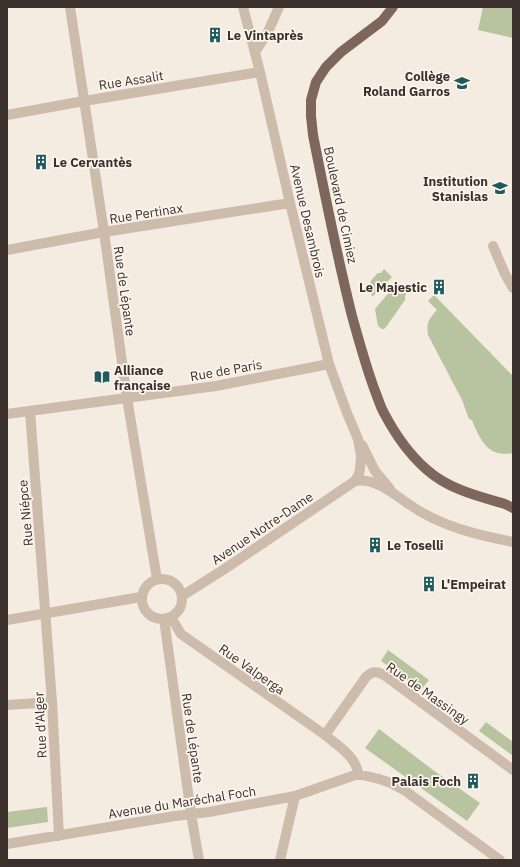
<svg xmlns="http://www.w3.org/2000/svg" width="520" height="867" viewBox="0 0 520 867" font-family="'IBM Plex Sans',sans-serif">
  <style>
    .green { fill: #b8c4a0 }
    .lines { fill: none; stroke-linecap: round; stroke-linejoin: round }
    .minor { stroke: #cdbbac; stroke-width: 10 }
    .major { stroke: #7d675c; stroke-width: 10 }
    .labels { text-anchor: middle; stroke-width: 3.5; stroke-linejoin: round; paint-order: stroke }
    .poi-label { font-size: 13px; font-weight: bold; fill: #3b302b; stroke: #fbf5ee; text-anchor: start }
    .street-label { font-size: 13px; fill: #3b302b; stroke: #fbf5ee }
  </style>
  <rect width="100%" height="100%" fill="#f4ebe1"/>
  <path class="green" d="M 483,7 L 513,7 L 513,38 L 478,30 Z
    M 384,269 L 392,277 L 372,297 C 369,283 368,283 378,273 L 381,273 Z
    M 397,283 L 407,292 L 405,296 L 405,300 L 386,327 L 384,329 L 382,329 L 378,326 L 375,309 Z
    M 434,295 L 513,376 L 513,453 C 488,458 480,440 472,420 L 469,419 L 462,400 L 428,335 C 426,322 429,319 437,310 L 428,301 Z
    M 388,650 L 429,680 L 421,690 L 381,661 Z
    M 486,722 L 513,742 L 513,756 L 479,731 Z
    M 379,729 L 433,770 L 480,803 L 467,821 L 365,748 Z
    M 47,807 L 48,822 L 7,828 L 7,812 Z"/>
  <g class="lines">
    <path class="minor" d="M 70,7 L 104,232 L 127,398 L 157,579
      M 243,7 L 260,72 L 290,203 L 329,364 L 347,413 L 358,439 L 361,456 L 360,469 L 359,474 L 355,481
      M 255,52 L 267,34 L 279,7
      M 7,115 L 84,101 L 260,72
      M 493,246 L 505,274 L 513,288
      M 7,250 L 104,232 L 290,203
      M 30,411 L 52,702 L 59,836
      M 7,414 L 216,386 L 329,364
      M 362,445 L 375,471 L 390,489
      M142 599a20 20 0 1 1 40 0a20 20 0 1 1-40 0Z
      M 182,596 L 226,568 L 355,481 C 375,477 395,495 410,505 C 440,526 477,535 513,542
      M 171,617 L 181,634 L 325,735 C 337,745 357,757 358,774
      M 164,619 L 191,814 L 199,860
      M 7,620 L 141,597
      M 7,705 L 52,702
      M 325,735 L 366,677 C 372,671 376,671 384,675 L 513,770
      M 7,844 L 175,816 L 209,812 L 295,796 L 358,774 L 379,779 L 391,783 L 404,790 L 500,860
      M 280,860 L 295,796"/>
    <path class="major" d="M 393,7 L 382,21 L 341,52 L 326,67 L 316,82 L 311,100 L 311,116 L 313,135 C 325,196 337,256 352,316 C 359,341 366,367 375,391 C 378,398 380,406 384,413 C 395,434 409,454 426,469 C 448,489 477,496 505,504 L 513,508"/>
  </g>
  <defs>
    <symbol id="building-bare" viewBox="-9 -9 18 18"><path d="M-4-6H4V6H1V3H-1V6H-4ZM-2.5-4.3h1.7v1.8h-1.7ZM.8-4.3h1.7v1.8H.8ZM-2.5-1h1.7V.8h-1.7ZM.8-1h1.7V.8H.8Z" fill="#1f5a5e" stroke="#fbf5ee" stroke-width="2.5" paint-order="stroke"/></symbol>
    <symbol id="school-bare" viewBox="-9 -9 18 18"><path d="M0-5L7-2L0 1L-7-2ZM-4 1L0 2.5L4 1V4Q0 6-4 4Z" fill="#1f5a5e" stroke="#fbf5ee" stroke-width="2.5" paint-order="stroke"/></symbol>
    <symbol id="library-bare" viewBox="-9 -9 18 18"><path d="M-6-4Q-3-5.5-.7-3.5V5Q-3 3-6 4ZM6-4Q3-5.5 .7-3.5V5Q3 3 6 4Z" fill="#1f5a5e" stroke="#fbf5ee" stroke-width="2.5" paint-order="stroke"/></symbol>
  </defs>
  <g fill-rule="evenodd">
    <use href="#building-bare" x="204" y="24" width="22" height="22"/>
    <use href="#school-bare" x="451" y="72" width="22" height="22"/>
    <use href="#building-bare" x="30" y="151" width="22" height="22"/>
    <use href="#school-bare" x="489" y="177" width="22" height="22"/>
    <use href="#building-bare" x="428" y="276" width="22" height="22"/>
    <use href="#library-bare" x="91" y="366" width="22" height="22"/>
    <use href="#building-bare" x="364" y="534" width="22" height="22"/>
    <use href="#building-bare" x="418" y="573" width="22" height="22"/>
    <use href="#building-bare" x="462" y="770" width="22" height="22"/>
  </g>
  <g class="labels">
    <g class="poi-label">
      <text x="227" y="40">Le Vintaprès</text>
      <text x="450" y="81" text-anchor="end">Collège<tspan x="450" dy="15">Roland Garros</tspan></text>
      <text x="53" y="167">Le Cervantès</text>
      <text x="488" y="186" text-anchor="end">Institution<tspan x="488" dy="15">Stanislas</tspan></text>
      <text x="427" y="292" text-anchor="end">Le Majestic</text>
      <text x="114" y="375">Alliance<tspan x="114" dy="15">française</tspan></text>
      <text x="387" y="550">Le Toselli</text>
      <text x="441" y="589">L'Empeirat</text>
      <text x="461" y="786" text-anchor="end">Palais Foch</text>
    </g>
    <g class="street-label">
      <text transform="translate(131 80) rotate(-9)" y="5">Rue Assalit</text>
      <text transform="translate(341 205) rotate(78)" y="5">Boulevard de Cimiez</text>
      <text transform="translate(146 213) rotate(-9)" y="5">Rue Pertinax</text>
      <text transform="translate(308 221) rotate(77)" y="5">Avenue Desambrois</text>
      <text transform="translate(125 291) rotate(82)" y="5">Rue de Lépante</text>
      <text transform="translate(226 370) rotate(-10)" y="5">Rue de Paris</text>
      <text transform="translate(25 513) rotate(-95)" y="5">Rue Niépce</text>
      <text transform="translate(262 528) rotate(-34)" y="5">Avenue Notre-Dame</text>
      <text transform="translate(252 669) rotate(35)" y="5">Rue Valperga</text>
      <text transform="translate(428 693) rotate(35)" y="5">Rue de Massingy</text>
      <text transform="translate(40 725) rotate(-93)" y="5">Rue d'Alger</text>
      <text transform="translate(193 738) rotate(82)" y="5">Rue de Lépante</text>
      <text transform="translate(182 802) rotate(-9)" y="5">Avenue du Maréchal Foch</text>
    </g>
  </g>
  <rect width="520" height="867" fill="none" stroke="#3b302b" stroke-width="16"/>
</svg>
